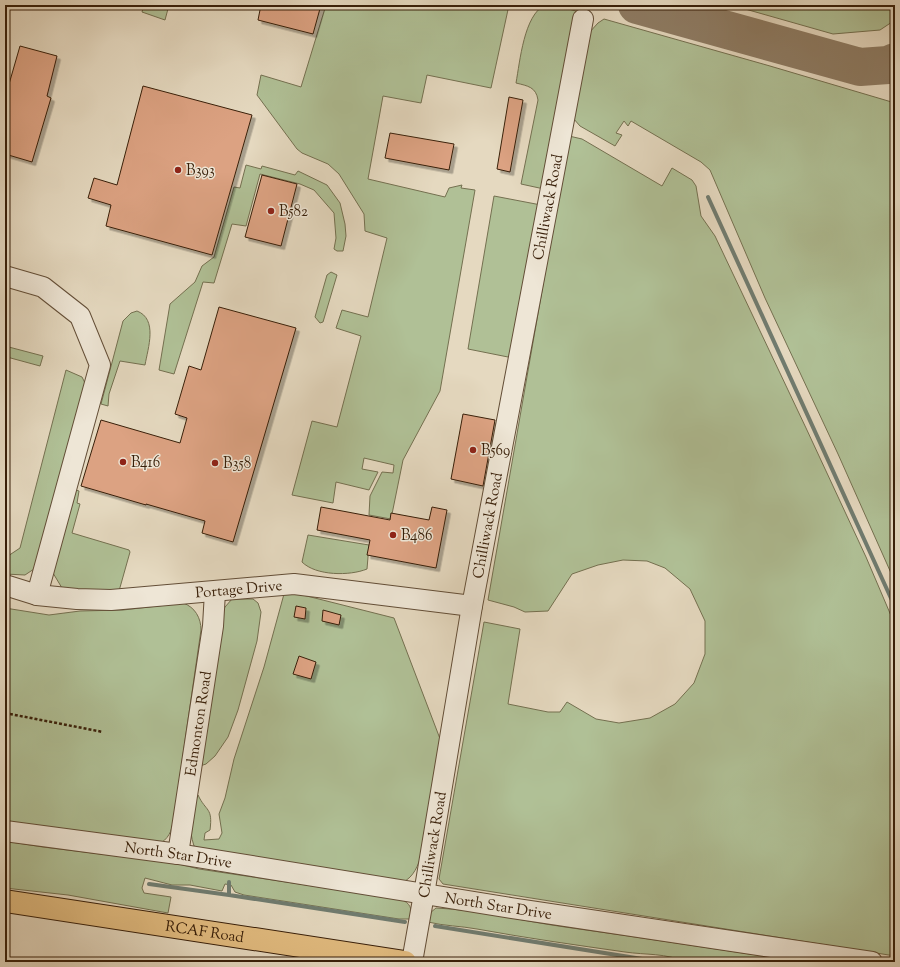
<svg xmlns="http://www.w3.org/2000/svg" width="900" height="967" viewBox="0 0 900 967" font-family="'Sorts Mill Goudy',serif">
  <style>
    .green { fill: #b0c096; stroke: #747050 }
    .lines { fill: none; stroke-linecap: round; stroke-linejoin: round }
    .stream { stroke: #707c70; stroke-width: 4 }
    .taxiway { stroke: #8e7c64; stroke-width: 38 }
    .building { fill: #dca282; stroke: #381f09; filter: url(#shadow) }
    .minor-casing { stroke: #634e37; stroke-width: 22 }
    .major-casing { stroke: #381f09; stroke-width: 24 }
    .path { stroke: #381f09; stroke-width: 2.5; stroke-dasharray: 3 2; stroke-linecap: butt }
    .minor { stroke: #eee6d6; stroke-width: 20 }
    .major { stroke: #e2bc80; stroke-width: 22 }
    .poi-dot { fill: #8f2418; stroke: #eee6d6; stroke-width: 1.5 }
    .labels { text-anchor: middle; stroke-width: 3; stroke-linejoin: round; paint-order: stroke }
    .poi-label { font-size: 15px; fill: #381f09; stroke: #eee6d6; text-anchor: start }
    .street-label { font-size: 15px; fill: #381f09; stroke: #eee6d6 }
  </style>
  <defs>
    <filter id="shadow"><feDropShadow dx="3.5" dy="3.5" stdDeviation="0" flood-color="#0004"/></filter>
  </defs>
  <rect width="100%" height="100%" fill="#e5d9c0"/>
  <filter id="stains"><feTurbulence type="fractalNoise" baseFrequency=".005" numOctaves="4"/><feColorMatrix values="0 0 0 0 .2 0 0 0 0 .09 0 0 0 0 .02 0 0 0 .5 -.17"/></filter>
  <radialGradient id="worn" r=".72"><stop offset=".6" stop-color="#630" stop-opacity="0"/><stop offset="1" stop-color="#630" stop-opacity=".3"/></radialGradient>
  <path class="green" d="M 144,5 L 169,5 L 165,20 L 142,12 Z
    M 326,5 L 509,5 L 491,88 L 427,75 L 421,103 L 383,96 L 368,179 L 445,197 L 449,188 L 462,185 L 461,188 L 475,190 L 440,391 L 403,460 L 391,519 L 369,515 L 370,496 L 382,472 L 393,473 L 394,465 L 364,458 L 362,469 L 378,472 L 369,490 L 336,482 L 333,503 L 292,495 L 312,421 L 337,427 L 361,336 L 336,328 L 342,310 L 368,317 L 387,238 L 365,231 L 364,214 L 339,174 L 328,164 L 302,153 L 297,149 L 257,95 L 261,75 L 301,87 Z
    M 545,5 L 553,5 L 576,11 L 577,17 L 544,189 L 521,184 L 538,100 C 536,87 528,86 516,83 C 520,61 524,15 545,5 Z
    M 731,5 L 895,5 L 895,20 L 880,30 L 833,34 Z
    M 604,19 L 770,66 L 895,103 L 895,582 L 838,454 L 765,298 L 710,170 L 701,162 L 631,121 L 628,126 L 624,121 L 616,133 L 622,135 L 615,146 L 580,126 L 573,118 L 588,34 L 598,23 Z
    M 569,136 L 582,139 L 662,186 L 672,168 L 692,180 L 696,186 L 701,216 L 715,236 L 806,428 L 866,557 L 895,625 L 895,956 L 443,884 L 439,879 L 484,622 L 520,629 L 508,704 L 548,712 L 560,712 L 567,702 L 596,719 L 619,723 L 650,718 L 675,704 L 694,683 L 705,654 L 705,621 L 690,589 L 665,568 L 647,561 L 623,560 L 598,565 L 572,574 L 548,611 L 525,612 L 514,607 L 488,600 Z
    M 246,165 L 261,169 L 262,166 L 295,175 L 298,171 L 327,185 L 340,203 L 345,224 L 346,236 L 343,251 L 337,251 L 334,249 L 336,238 L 334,213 L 314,190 L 300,184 L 260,174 L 246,226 L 232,224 L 214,283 L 203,282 L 174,374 L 159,370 L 170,304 L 195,282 L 202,266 L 214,257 L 234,187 L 240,188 Z
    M 494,196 L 541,205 L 513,358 L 468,349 Z
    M 331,272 L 337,275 L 323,322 L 320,323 L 315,317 L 327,275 Z
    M 137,311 C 158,319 148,348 145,365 L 120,361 L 109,394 L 108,406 L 101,404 L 123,321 L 131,313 Z
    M 5,346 L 43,356 L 40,366 L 7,357 L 5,362 Z
    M 66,370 L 82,377 L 85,383 L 84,392 L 34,569 L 25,575 L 5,574 L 5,558 L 20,548 Z
    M 76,490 L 79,491 L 77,503 L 80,504 L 72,533 L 129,550 L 130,552 L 119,591 L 109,592 L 62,588 L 53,573 Z
    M 308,535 L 369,545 L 367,569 C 350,576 316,576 302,562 Z
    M 295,593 L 394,618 L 442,744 L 422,854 C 418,865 414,877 403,882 L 206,851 L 194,846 C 188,828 190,811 198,795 C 206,812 213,807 210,830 L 205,833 L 204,840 L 219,839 L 222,833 L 219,814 L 225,798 L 234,759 L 264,667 L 284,594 Z
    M 232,599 L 253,599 L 258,603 L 261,612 L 257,641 L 238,710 L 228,737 L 215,756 L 206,764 L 200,766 L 221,615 L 225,607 Z
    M 183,603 C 195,607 201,618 201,630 L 174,817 C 172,828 171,836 161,843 L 5,823 L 5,608 L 49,615 L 80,611 L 123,610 Z
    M 5,841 L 43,847 L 175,863 L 199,869 L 400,899 C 411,903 412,909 411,919 L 399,919 L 244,895 L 235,892 L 231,885 L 225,884 L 222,891 L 190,885 L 172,885 L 145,878 L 142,888 L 144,893 L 171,897 L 168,913 L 68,895 L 5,888 Z
    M 436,908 C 480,910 522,921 565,927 C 646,938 726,951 806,962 L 685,962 C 667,953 645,955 625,952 C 576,945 526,938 477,929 C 461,926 444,926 428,922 L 430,913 Z"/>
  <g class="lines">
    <path class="stream" d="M 708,197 L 895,607
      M 149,884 L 229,895 L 405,922
      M 229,895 L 229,882
      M 435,926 L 661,962"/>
    <path class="taxiway" d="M 637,5 L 860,67 L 888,65 L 895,62"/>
  </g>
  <path class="building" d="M 261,5 L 321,5 L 313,34 L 258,20 Z
    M 20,46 L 57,56 L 47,96 L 51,98 L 32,162 L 5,154 L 5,98 Z
    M 143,86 L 252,115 L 212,255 L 106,226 L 111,205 L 88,198 L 94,178 L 117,185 Z
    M 509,97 L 523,100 L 510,172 L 497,169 Z
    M 390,133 L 454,144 L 449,170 L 385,158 Z
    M 262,175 L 297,184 L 281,246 L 245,237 Z
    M 219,307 L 296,328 L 233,542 L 202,533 L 205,521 L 146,504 L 146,505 L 81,486 L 101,420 L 180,443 L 187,418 L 175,414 L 189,366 L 201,370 Z
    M 463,414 L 495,420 L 483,486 L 451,479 Z
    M 321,507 L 390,520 L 391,513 L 429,520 L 432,507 L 447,510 L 436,568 L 367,555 L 370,540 L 317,530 Z
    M 296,606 L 306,608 L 305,619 L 294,617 Z
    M 323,610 L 341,615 L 339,625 L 322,621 Z
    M 299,656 L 316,662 L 311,679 L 293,674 Z"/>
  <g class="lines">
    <defs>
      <g id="minor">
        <path d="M 5,276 L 43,287 L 80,316 L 100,365 L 37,595"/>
        <path id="s1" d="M 5,585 L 37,595 L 77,599 L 111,600 L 294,584 L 472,606"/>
        <path id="s2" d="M 5,831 L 178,854 L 511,908 L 872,962"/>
        <path id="s3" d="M 178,854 L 213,626 L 215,592"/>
        <path id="s4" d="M 412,962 L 424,894 L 472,606 L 583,19"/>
      </g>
      <g id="major">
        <path id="s5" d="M 5,901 L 405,962"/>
      </g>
    </defs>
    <use href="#minor" class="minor-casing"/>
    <use href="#major" class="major-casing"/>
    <path class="path" d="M 5,713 L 103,732"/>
    <use href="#minor" class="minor"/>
    <use href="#major" class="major"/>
  </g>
  <g class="poi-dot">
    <circle cx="178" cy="170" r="4"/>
    <circle cx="271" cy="211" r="4"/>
    <circle cx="473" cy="450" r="4"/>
    <circle cx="123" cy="462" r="4"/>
    <circle cx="215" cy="463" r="4"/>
    <circle cx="393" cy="535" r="4"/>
  </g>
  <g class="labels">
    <g class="poi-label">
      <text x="186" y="175">B393</text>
      <text x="279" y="216">B582</text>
      <text x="481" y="455">B569</text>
      <text x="131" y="467">B416</text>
      <text x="223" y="468">B358</text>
      <text x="401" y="540">B486</text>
    </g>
    <g class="street-label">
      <text dy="5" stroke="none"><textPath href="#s4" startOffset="767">Chilliwack Road</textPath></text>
      <text dy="5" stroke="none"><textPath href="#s4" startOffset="443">Chilliwack Road</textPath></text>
      <text dy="5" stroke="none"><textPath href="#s1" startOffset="236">Portage Drive</textPath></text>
      <text dy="5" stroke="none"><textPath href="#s3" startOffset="132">Edmonton Road</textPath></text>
      <text dy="5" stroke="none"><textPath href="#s4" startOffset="119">Chilliwack Road</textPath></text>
      <text dy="5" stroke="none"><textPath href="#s2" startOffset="175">North Star Drive</textPath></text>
      <text dy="5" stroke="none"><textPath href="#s2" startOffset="499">North Star Drive</textPath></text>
      <text dy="5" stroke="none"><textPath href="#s5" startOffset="202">RCAF Road</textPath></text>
    </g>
  </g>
  <rect width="900" height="967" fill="none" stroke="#e5d9c0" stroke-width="20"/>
  <rect x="6" y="6" width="888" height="955" fill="none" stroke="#381f09" stroke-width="2"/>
  <rect x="10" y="10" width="880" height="947" fill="none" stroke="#381f09"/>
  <rect width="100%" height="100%" filter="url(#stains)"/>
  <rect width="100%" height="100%" fill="url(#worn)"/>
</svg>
